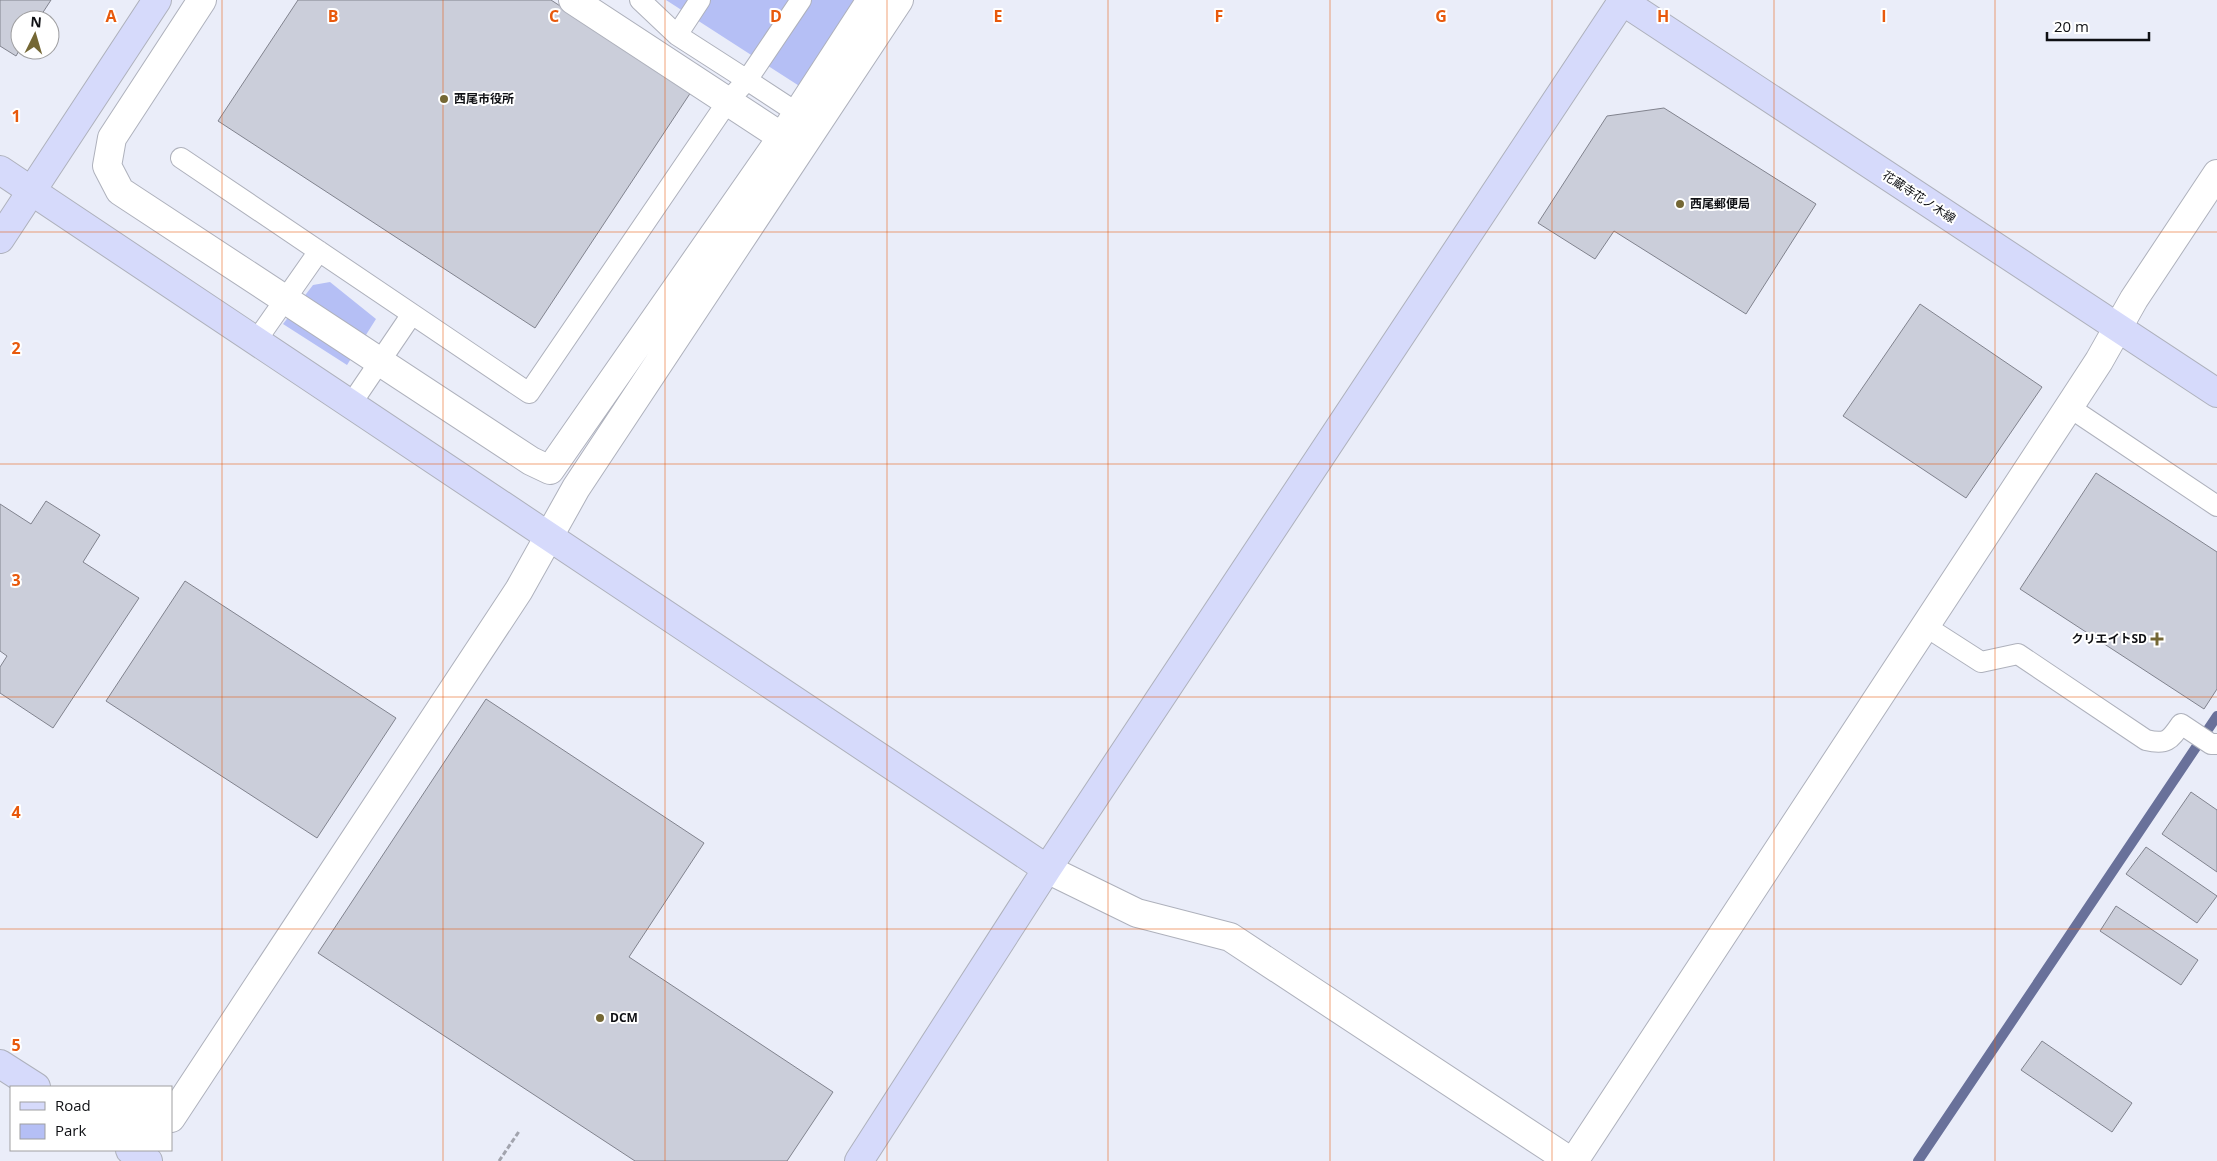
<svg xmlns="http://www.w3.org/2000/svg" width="2217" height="1161" viewBox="0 0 2217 1161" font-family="'Open Sans','Noto Sans JP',sans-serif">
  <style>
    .green { fill: #b5bff5 }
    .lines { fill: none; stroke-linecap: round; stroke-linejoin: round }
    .stream { stroke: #69719a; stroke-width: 10 }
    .building { fill: #cbceda; stroke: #81838e }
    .lane-casing { stroke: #aeb1bc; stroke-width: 22 }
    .street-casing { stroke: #aeb1bc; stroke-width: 30 }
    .secondary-casing { stroke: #aeb1bc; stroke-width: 30 }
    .path { stroke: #a2a4ae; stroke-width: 3; stroke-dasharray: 5 2.5; stroke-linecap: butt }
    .lane { stroke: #fff; stroke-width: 20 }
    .street { stroke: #fff; stroke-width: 28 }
    .secondary { stroke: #d6dafb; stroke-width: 28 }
    .grid { fill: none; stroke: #e8590c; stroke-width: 1; stroke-opacity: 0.55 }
    .poi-dot { fill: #746734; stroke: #fff; stroke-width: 2 }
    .labels { text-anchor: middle; stroke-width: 4; stroke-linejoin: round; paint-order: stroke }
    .poi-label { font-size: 12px; font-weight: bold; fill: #0f1014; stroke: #fff; text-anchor: start }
    .street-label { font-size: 12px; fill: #0f1014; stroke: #fff }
    .grid-label { font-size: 16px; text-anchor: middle; font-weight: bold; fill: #e8590c; stroke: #fff; stroke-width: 4; stroke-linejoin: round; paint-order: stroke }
  </style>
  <rect width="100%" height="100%" fill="#eaedf9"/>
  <path class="green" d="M 666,0 L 862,0 L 804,89 Z
    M 330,282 L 376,319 L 347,365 L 283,324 L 313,285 Z"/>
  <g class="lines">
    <path class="stream" d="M 1918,1161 L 2217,716"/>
  </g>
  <path class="building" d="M 0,0 L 51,0 L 38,20 L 20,20 L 20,49 L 16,56 L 0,46 Z
    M 298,0 L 551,0 L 691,92 L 535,328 L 218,121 Z
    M 1664,108 L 1816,204 L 1746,314 L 1614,231 L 1595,259 L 1538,223 L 1607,116 Z
    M 1920,304 L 2042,387 L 1966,498 L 1843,416 Z
    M 2096,473 L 2217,552 L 2217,689 L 2204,709 L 2020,589 Z
    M 46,501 L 100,535 L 83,562 L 139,598 L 53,728 L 0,693 L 0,667 L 7,656 L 0,651 L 0,504 L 31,524 Z
    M 185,581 L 396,718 L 317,838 L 106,701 Z
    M 486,699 L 704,843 L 629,957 L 833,1092 L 787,1161 L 635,1161 L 318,953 Z
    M 2191,792 L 2217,810 L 2217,872 L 2162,834 Z
    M 2146,847 L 2217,896 L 2197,923 L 2126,874 Z
    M 2116,906 L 2198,960 L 2181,985 L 2100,931 Z
    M 2042,1041 L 2132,1103 L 2112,1132 L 2021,1070 Z"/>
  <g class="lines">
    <defs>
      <path id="lane" d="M 801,0 L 747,80 L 808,120
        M 677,35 L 700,0
        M 181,158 L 529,393 L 728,101 L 747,80 L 677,35 L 640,0
        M 256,341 L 319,251
        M 351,404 L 412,314
        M 2069,407 L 2217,506
        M 1925,626 L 1981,662 L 2018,654 L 2146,740 C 2167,745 2170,740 2181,724 L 2211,744 L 2217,744"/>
      <path id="street" d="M 202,0 L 112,138 L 107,166 L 120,191 L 531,461 L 550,470 L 782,137 L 871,0
        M 573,0 L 782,137
        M 1047,869 L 1137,913 L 1230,937 L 1570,1161
        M 171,1118 L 519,590 L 576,488 L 899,0
        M 1574,1161 L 2069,407 L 2099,361 L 2134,299 L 2217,174"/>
      <path id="secondary" d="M 1621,0 L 2217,393
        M 0,170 L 1047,869
        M 0,239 L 157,0
        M 0,1064 L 36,1087
        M 130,1150 L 148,1161
        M 859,1161 L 1047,869 L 1623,0"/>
    </defs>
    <use href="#lane" class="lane-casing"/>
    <use href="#street" class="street-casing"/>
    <use href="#secondary" class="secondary-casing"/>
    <path class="path" d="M 499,1161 L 520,1130"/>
    <use href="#lane" class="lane"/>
    <use href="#street" class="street"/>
    <use href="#secondary" class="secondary"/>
  </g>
  <path class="grid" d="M 222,0 L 222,1161M 443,0 L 443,1161M 665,0 L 665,1161M 887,0 L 887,1161M 1108,0 L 1108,1161M 1330,0 L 1330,1161M 1552,0 L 1552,1161M 1774,0 L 1774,1161M 1995,0 L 1995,1161M 0,232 L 2217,232M 0,464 L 2217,464M 0,697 L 2217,697M 0,929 L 2217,929"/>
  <g class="poi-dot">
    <circle cx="444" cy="99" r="5"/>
    <circle cx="1680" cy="204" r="5"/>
    <path d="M2154.5 631.5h5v5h5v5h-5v5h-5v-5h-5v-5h5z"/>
    <circle cx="600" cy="1018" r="5"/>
  </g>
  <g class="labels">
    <g class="poi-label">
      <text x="454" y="103">西尾市役所</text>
      <text x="1690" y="208">西尾郵便局</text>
      <text x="2147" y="643" text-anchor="end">クリエイトSD</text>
      <text x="610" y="1022">DCM</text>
    </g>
    <g class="street-label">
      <text transform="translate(1919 197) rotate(33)" y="4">花蔵寺花ノ木線</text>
    </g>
  </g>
  <g class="grid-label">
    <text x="111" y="22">A</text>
    <text x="333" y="22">B</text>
    <text x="554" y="22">C</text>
    <text x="776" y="22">D</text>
    <text x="998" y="22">E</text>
    <text x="1219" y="22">F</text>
    <text x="1441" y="22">G</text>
    <text x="1663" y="22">H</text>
    <text x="1884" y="22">I</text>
    <text x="16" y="122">1</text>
    <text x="16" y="354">2</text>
    <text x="16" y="586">3</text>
    <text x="16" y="818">4</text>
    <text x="16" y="1051">5</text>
  </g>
  <rect x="10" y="1086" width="162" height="65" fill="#ffffff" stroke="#9f9fa1"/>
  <rect x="20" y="1102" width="25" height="8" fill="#d6dafb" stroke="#9f9fa1"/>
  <text x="55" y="1111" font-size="15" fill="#0f1014">Road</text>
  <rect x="20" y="1124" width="25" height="15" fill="#b5bff5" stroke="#9f9fa1"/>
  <text x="55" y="1136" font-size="15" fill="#0f1014">Park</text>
  <g transform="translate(35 35) rotate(5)"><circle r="24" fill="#ffffff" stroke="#9f9fa1"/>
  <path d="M0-4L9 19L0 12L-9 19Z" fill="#746734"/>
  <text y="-8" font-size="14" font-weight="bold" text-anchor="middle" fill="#0f1014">N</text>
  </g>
  <path d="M2047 32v8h102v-8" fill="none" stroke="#0f1014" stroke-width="2.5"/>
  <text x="2054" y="32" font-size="15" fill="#0f1014" stroke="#ffffff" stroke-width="4" paint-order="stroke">20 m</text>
</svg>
